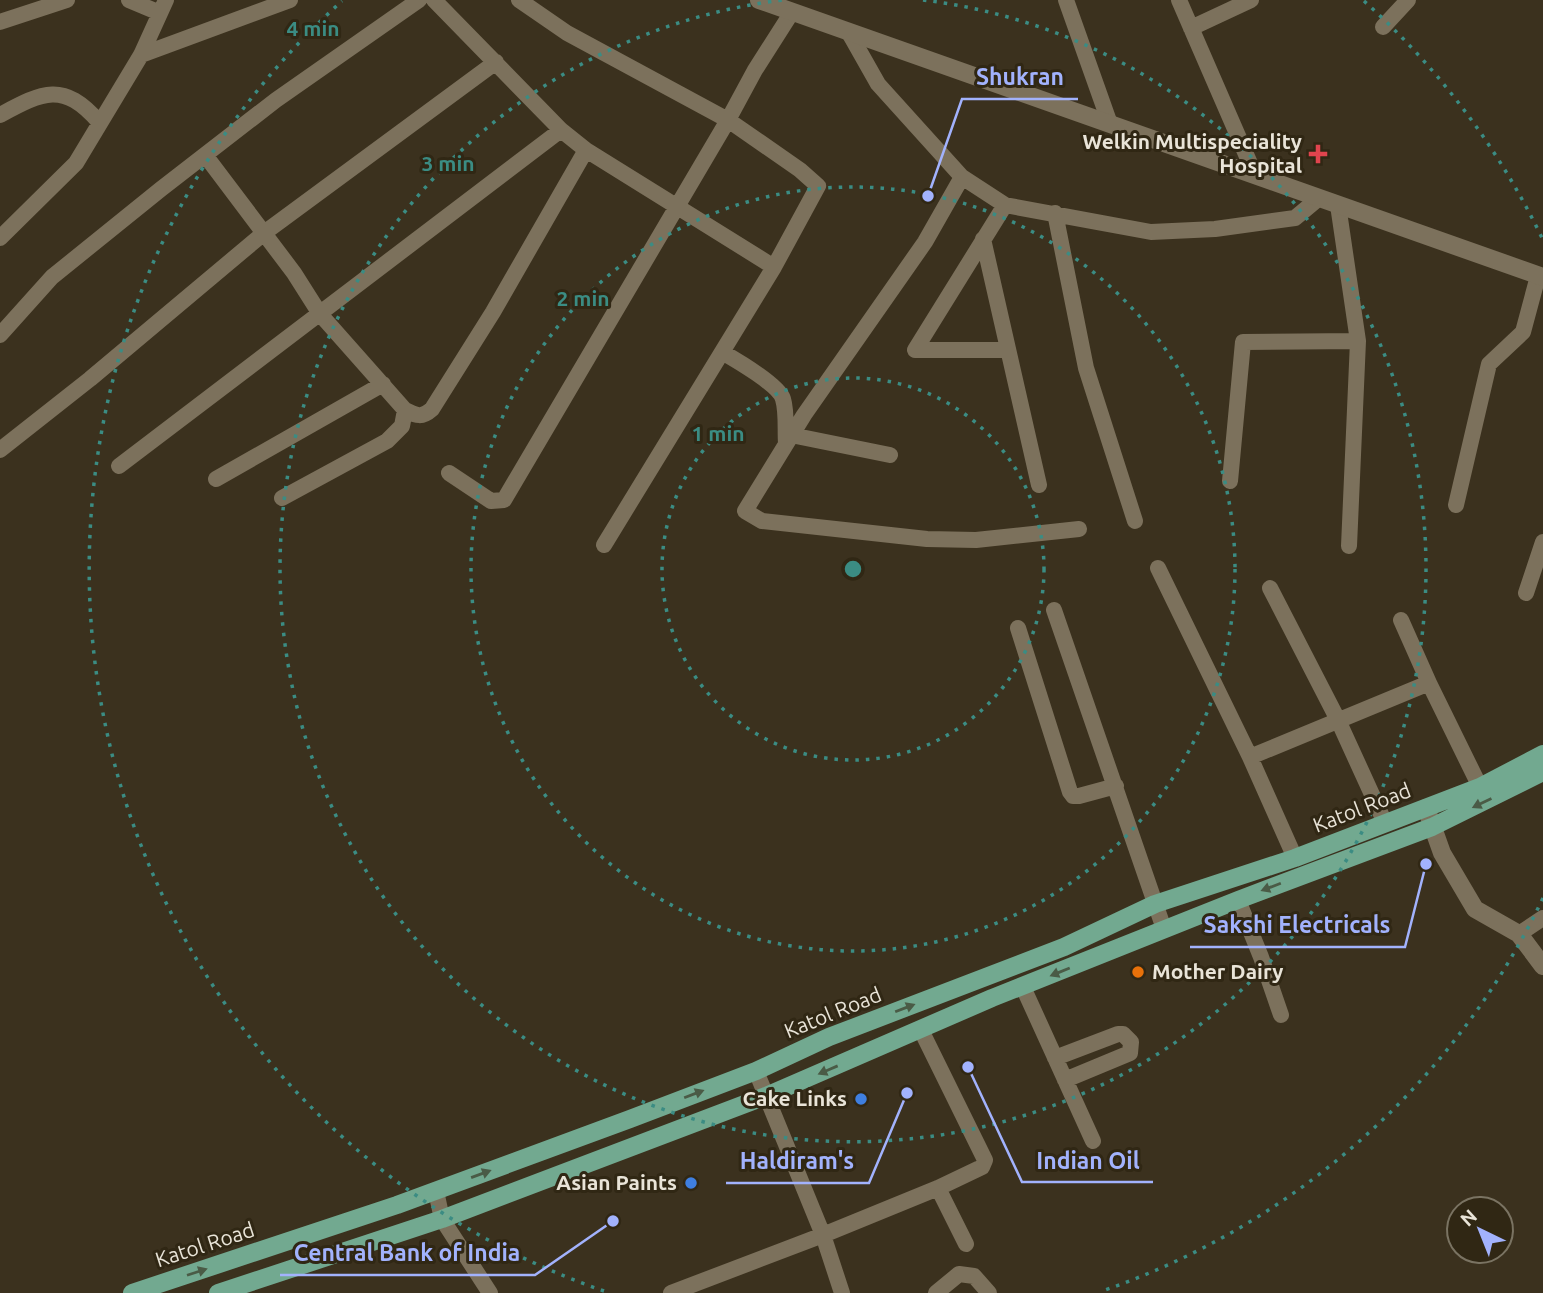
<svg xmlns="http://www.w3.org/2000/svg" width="1543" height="1293" viewBox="0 0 1543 1293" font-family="Ubuntu,sans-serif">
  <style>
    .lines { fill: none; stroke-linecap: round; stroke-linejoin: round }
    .minor { stroke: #7c715c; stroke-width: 16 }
    .tertiary { stroke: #7c715c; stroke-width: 18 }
    .primary { stroke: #72a990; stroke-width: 18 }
    .oneway { fill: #4a5b46 }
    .ring { fill: none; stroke: #3b8c83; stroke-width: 3.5; stroke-dasharray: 3.5 7 }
    .health-dot { fill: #e0444e; stroke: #302714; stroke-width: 2.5 }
    .food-dot { fill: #e8710a; stroke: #302714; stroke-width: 2.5 }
    .shop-dot { fill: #3f7fe0; stroke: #302714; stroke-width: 2.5 }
    .labels { text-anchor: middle; stroke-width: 6; stroke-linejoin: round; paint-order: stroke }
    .poi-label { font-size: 21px; font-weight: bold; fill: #e9e4d8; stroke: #302714; text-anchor: end }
    .street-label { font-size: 21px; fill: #e9e4d8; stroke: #302714 }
    .centre { fill: #3b8c83; stroke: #302714; stroke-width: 3.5 }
    .ring-label { font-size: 21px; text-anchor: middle; font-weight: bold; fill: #3b8c83; stroke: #302714; stroke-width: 6; stroke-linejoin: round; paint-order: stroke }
    .leader { fill: none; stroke: #a2b2fd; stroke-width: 2.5 }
    .callout-dot { fill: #a2b2fd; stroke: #302714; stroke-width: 2.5 }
    .callout-label { font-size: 23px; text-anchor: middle; font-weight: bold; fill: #a2b2fd; stroke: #302714; stroke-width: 6; stroke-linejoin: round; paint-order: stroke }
  </style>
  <rect width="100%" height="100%" fill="#3b311e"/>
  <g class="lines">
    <path class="minor" d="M 129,0 L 160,13
      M 519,0 L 567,33 L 728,120 L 755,70 L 792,12
      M 1066,0 L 1110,124
      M 1179,0 L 1255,175
      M 0,22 L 67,0
      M 1383,27 L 1408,0
      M 1191,28 L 1251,0
      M 848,31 L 878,84 L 962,177 L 1005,205 L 1151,232 L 1215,229 L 1295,218 L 1319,198
      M 141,55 L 290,0
      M 0,115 C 43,92 63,81 99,122
      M 586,150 L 774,267
      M 205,155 L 294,273 L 320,314 L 405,410 C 417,416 422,418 432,409 L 493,312 L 586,150 L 561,130 L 434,0
      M 962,177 L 925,242 L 804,415 L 745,511 L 762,521 L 927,539 L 976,540 L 1079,529
      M 1005,205 L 915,350 L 1006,350
      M 1055,213 L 1086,368 L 1135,521
      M 0,238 L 76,163 L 141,55 L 166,0
      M 983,239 L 1039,485
      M 0,335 L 52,277 L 161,189 L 276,100 L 419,0
      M 722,352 C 736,360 779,385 783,399 C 787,412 785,430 786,443
      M 791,435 L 890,455
      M 0,450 L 90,379 L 264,233 L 496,62
      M 119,466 L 561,130
      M 449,473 L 491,501 L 504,500 L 728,120 L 800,170 L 818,186 L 774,267 L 604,545
      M 216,479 L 383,384
      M 1230,481 L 1243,342 L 1358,341 L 1338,205
      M 282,498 L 387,441 L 402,426 L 405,410
      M 1456,505 L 1489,364 L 1523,332 L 1538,276
      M 1349,546 L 1358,341
      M 1158,568 L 1250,757 L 1295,858
      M 1270,588 L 1338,720 L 1385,823
      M 1526,593 L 1543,542
      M 1054,610 L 1164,929
      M 1018,628 L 1070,792 L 1073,796 L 1079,796 L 1116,786
      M 1429,683 L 1480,787
      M 1250,757 L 1429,683 L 1401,620
      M 1238,900 L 1261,957 L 1281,1015
      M 1519,934 L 1543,918
      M 1023,987 L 1093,1141
      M 1055,1058 L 1118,1034 L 1123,1034 L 1131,1042 L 1130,1053 L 1065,1080
      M 756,1071 L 823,1235 L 842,1293
      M 938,1188 L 966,1244
      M 436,1191 L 442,1219 L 490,1293
      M 671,1293 L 823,1235 L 938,1188 L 982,1167 L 985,1160 L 921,1030
      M 936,1293 L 959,1274 L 974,1276 L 989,1293"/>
    <path class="tertiary" d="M 759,0 L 1543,277
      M 1426,808 L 1442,853 L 1475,909 L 1519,934 L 1543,966"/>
    <path class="primary" d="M 132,1293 L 397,1205 L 630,1119 L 756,1071 L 829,1037 L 1064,947 L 1155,904 L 1295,858 L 1480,787 L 1543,754
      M 218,1293 L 442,1219 L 766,1096 L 992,998 L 1238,900 L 1432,827 L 1543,772"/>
  </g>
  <defs><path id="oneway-solid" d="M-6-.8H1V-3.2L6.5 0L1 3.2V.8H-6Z" transform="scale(1.75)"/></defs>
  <g class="oneway">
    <use href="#oneway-solid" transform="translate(1482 803) rotate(154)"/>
    <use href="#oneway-solid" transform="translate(1271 887) rotate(159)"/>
    <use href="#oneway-solid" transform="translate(1060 972) rotate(158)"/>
    <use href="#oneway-solid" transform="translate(905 1008) rotate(-21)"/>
    <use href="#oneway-solid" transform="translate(828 1070) rotate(157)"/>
    <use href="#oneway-solid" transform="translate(694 1094) rotate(-21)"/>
    <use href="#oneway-solid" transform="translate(481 1174) rotate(-20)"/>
    <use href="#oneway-solid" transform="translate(197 1272) rotate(-18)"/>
  </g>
  <g class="ring">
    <circle cx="853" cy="569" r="191"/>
    <circle cx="853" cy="569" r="382"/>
    <path d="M923 0A573 573 0 1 1 783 0"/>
    <path d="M1543 898A764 764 0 0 1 1102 1291M604 1291A764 764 0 0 1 342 1M1364 1A764 764 0 0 1 1543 240"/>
  </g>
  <path class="health-dot" d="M1314.5 143.5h7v7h7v7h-7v7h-7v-7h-7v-7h7z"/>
  <circle class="food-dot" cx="1138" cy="972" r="7"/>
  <g class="shop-dot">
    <circle cx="861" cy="1099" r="7"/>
    <circle cx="691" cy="1183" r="7"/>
  </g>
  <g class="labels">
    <g class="poi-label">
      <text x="1302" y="149">Welkin Multispeciality<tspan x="1302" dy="24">Hospital</tspan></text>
      <text x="1152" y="979" text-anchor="start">Mother Dairy</text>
      <text x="847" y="1106">Cake Links</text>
      <text x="677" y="1190">Asian Paints</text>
    </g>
    <g class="street-label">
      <text transform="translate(1362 808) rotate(-21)" y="7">Katol Road</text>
      <text transform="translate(833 1013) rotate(-22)" y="7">Katol Road</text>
      <text transform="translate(205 1245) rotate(-18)" y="7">Katol Road</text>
    </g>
  </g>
  <circle cx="853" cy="569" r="10" class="centre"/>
  <g class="ring-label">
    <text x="313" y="36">4 min</text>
    <text x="448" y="171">3 min</text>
    <text x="583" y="306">2 min</text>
    <text x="718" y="441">1 min</text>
  </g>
  <path class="leader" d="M928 196L962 99H1078M1426 864L1405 947H1190M968 1067L1022 1182H1153M907 1093L869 1183H726M613 1221L535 1275H280"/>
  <g class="callout-dot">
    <circle cx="928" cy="196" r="7"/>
    <circle cx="1426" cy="864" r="7"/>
    <circle cx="968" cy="1067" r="7"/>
    <circle cx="907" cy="1093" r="7"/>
    <circle cx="613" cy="1221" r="7"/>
  </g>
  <g class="callout-label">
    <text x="1020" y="85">Shukran</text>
    <text x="1297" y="933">Sakshi Electricals</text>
    <text x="1088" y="1169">Indian Oil</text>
    <text x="797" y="1169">Haldiram's</text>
    <text x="407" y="1261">Central Bank of India</text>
  </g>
  <g transform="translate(1480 1230) rotate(317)"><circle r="33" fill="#302714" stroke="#7a7362" stroke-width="2"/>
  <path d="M0-5L12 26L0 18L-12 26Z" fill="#a2b2fd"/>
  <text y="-10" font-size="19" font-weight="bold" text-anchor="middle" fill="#e9e4d8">N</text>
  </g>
</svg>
